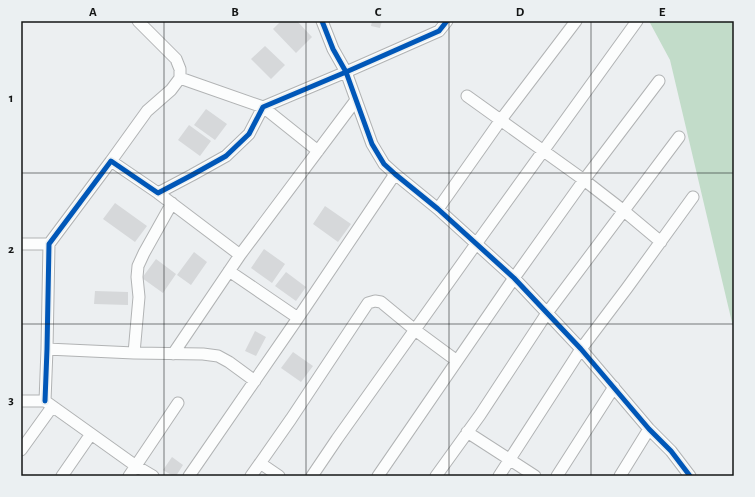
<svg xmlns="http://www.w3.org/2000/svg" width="755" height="497" viewBox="0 0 755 497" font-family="'Alegreya Sans',sans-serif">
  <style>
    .forest { fill: #c2dcc9 }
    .building { fill: #d6d8da }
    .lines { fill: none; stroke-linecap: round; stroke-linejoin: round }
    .minor-casing { stroke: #b1b3b4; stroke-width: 13 }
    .minor { stroke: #fcfdfd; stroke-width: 11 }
    .cycleway-casing { stroke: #ebf0f2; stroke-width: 8 }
    .cycleway { stroke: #0057b8; stroke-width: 5 }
    .grid { fill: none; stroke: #141616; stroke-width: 1; stroke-opacity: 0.55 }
    .neatline { fill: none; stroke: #141616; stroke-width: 1.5 }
    .grid-label { font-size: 13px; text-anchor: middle; font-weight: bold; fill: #141616 }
  </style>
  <rect width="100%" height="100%" fill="#eceff1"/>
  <path class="forest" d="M 649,21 L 734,21 L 734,331 L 670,60 Z"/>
  <path class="building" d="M 281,21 L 297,21 L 312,37 L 296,53 L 273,29 Z
    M 372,21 L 382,21 L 380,28 L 371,26 Z
    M 265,46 L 285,65 L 271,79 L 251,59 Z
    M 206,109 L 227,124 L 215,140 L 194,125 Z
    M 189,125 L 211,141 L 200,156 L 178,140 Z
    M 115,203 L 147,226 L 135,242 L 103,219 Z
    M 325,206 L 351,224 L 338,242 L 313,224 Z
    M 264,249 L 285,264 L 272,283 L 251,268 Z
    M 194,252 L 207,262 L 191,285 L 177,275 Z
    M 156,259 L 176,274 L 163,293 L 142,278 Z
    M 286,272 L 306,287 L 296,301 L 275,286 Z
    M 95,291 L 128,292 L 128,305 L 94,304 Z
    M 255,331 L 266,337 L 256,356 L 245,351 Z
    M 293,352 L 313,366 L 301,382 L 281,368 Z
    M 172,457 L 183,465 L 176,476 L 173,476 L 163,470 Z"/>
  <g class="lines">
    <defs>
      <path id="minor" d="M 322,21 L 333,49 L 346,72 L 372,144 L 384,164 L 395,174 L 438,209 L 514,278 L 581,349 L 649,429 L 671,451 L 690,476
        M 180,78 L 263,107 L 318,151
        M 467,96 L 584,180 L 624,211 L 661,242
        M 111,161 L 147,111 L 171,90 L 180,78 L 180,69 L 176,59 L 138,21
        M 158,193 L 240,255
        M 438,209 L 500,121 L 576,21
        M 21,244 L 49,244
        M 229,271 L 298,318
        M 47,349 L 134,353 L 203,354 L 218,356 L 229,362 L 255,381
        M 134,353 L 139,297 L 137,277 L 138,266 L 144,253 L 172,203
        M 173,354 L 240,255 L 356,100
        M 21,401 L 45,401 L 136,466 L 153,476
        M 45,401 L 47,349 L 49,244 L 111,161 L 158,193 L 192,175 L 226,156 L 249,134 L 263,107 L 346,72 L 439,31 L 447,21
        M 467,432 L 535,476
        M 21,450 L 52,407
        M 260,463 L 279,476
        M 62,476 L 91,434
        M 129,476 L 178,403
        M 189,476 L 298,318 L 395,174
        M 251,476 L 291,419 L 368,303 L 375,301 L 381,302 L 415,330 L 457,361
        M 312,476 L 337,439 L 476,244 L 637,21
        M 378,476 L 514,278 L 584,180 L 659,81
        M 436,476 L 480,415 L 547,313 L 679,137
        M 499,476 L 581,349 L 627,288 L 693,197
        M 557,476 L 614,387
        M 620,476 L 649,429"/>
    </defs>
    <use href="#minor" class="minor-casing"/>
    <use href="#minor" class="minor"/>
    <defs>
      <path id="cycleway" d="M 322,21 L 333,49 L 346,72 L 372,144 L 384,164 L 395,174 L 438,209 L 514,278 L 581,349 L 649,429 L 671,451 L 690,476
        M 45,401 L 47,349 L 49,244 L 111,161 L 158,193 L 192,175 L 226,156 L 249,134 L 263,107 L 346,72 L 439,31 L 447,21"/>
    </defs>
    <use href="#cycleway" class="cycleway-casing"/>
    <use href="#cycleway" class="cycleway"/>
  </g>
  <path class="grid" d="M 164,21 L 164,476M 306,21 L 306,476M 449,21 L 449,476M 591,21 L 591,476M 21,173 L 734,173M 21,324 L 734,324"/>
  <rect width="755" height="497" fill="none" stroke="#ebf0f2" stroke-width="44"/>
  <rect x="22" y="22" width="711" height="453" class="neatline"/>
  <g class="grid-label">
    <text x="93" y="16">A</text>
    <text x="235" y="16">B</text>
    <text x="378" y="16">C</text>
    <text x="520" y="16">D</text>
    <text x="662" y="16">E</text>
    <text x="11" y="102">1</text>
    <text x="11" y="253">2</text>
    <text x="11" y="404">3</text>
  </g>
</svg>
